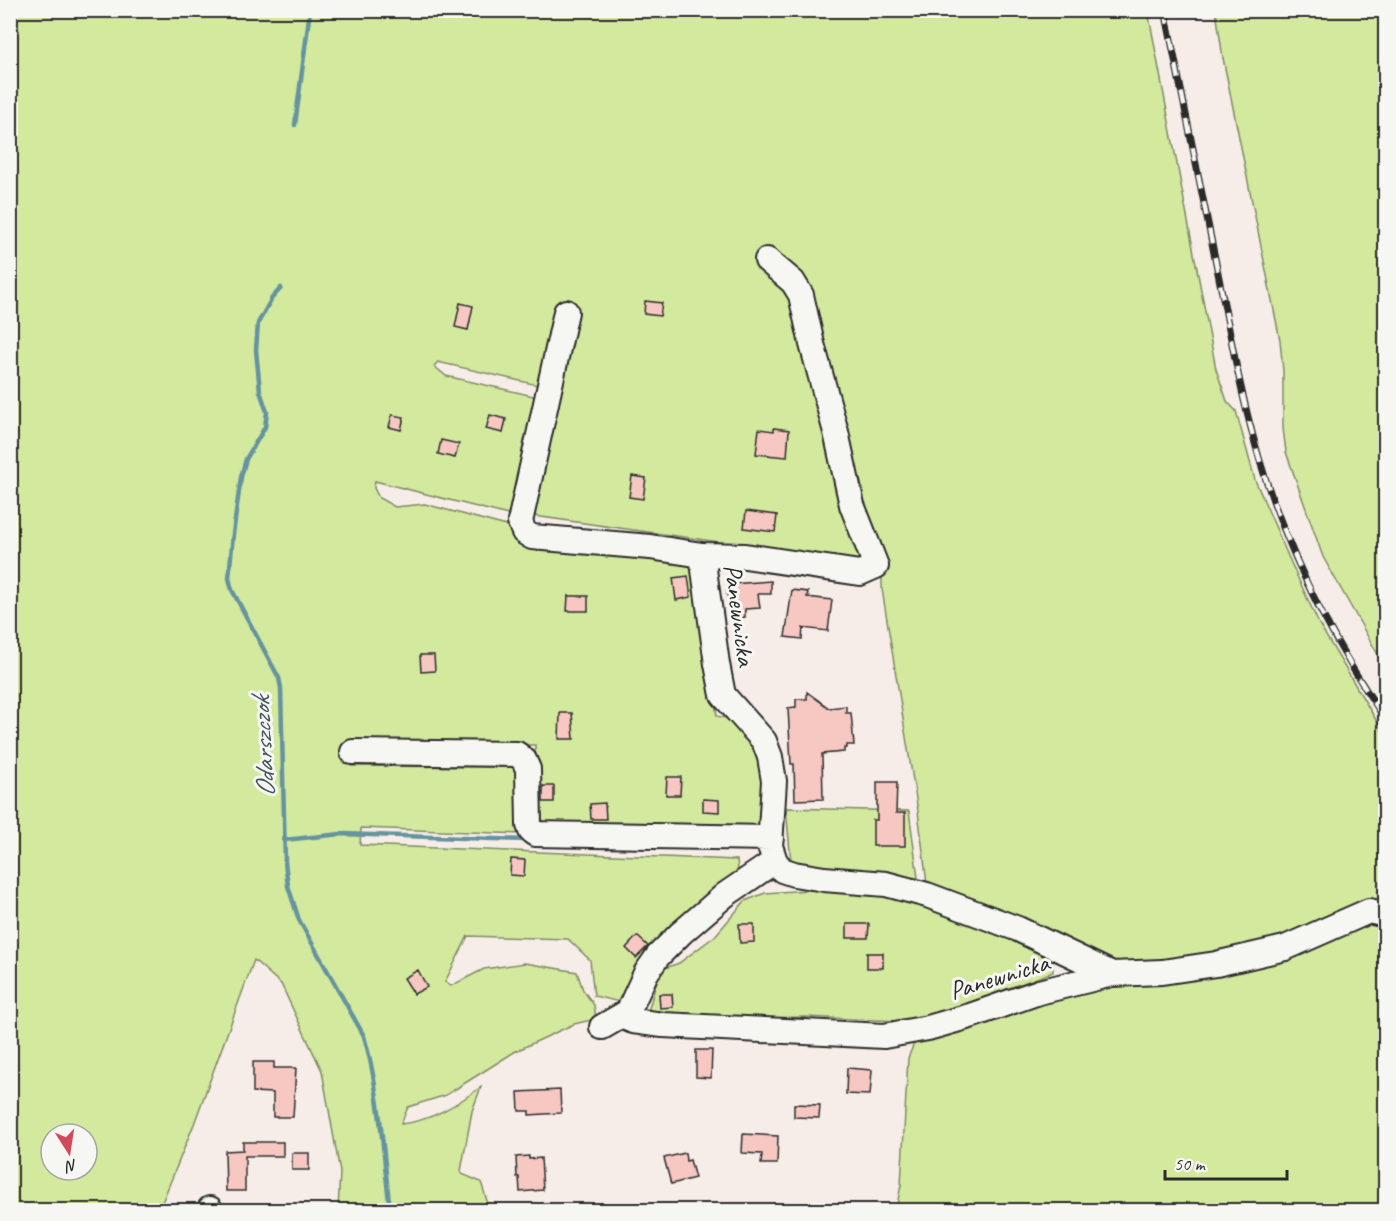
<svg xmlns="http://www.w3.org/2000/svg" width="1396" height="1221" viewBox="0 0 1396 1221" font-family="Caveat,sans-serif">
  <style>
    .green { fill: #d2e99e; stroke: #7e8a64; stroke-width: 1.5; fill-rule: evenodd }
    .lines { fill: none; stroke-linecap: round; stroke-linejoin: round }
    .stream { stroke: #65939e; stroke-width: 4.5 }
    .building { fill: #f7c7c1; stroke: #2b2b2b; stroke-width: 1.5 }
    .minor-casing { stroke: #2b2b2b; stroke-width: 28 }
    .minor { stroke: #f6f6f2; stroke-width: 24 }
    .rail-casing { stroke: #2b2b2b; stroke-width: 7 }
    .rail { stroke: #f6f6f2; stroke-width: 4.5; stroke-dasharray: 14; stroke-linecap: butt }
    .labels { text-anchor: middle; stroke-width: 6; stroke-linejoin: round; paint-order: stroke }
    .street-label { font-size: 26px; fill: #2b2b2b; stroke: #f6f6f2 }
    .water-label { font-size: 27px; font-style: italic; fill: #43565b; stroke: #f6f6f2 }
  </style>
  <rect width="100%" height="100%" fill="#f6ede8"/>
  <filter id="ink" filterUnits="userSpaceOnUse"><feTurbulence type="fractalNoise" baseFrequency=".0167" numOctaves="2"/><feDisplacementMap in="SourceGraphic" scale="12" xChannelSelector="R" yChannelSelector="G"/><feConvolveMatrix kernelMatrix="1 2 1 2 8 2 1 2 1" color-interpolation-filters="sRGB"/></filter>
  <g filter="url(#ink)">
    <path class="green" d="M 10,11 L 1148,11 L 1216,369 L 1227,401 L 1236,411 L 1255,480 L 1292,565 L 1319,624 L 1385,735 L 1385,1210 L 896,1210 L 901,1185 L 908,1058 L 918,1034 L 1125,966 L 927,884 L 918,811 L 882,589 L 882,564 L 793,289 L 863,566 L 790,552 L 527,515 L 546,387 L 438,362 L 434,366 L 446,376 L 542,398 L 516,517 L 375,481 L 374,488 L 379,498 L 395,507 L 425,504 L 510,527 L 527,549 L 696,562 L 717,716 L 733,720 L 743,727 L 758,759 L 764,777 L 762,832 L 539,827 L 535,745 L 350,744 L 351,766 L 520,767 L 524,834 L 361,828 L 360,845 L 737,860 L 738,870 L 735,877 L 624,1003 L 594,996 L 590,960 L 568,939 L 468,936 L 445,982 L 451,986 L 484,969 L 525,963 L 577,972 L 583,990 L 594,1005 L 596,1019 L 574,1024 L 516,1051 L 446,1095 L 408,1107 L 401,1124 C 431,1121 456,1105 481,1087 L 472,1111 L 461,1171 L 462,1174 L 481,1182 L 490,1210 L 651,1206 L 652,1210 L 338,1210 L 340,1172 L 322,1071 L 281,984 L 254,960 L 194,1124 L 159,1210 L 11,1210 ZM 51,1134 L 87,1134 L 87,1170 L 51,1170 Z
      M 1216,11 L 1385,11 L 1385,667 L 1323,557 L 1286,452 L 1283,428 L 1283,371 L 1280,340 L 1223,58 Z
      M 786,808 L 909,811 L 918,878 L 843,871 L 791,862 Z
      M 823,889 C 839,890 857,889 873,892 C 936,904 997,930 1053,960 L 1053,972 L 950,1010 L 900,1021 L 804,1017 L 719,1019 L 647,1015 L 660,970 L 679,963 L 715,936 L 745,901 L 765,893 Z"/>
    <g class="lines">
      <path class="stream" d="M 295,125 L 310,10
        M 281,288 L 272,298 L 258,323 L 256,350 L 260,391 L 267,412 L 265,427 L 246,459 L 241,477 L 233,534 L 229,578 L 232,590 L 279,678 L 281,688 L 285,862 L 288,886 L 299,920 L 364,1036 C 380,1092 383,1153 390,1210
        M 284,840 L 341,834 L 528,840"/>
    </g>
    <path class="building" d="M 645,301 L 662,303 L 660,316 L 644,314 Z
      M 460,303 L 473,306 L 468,330 L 455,327 Z
      M 392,415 L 404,417 L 401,430 L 389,427 Z
      M 490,415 L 506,419 L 503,433 L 486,429 Z
      M 774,428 L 789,430 L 787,457 L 756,454 L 759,429 L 774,431 Z
      M 441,440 L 459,444 L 455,458 L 438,454 Z
      M 632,476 L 646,478 L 643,499 L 629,497 Z
      M 746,511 L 777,515 L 775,532 L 744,528 Z
      M 688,576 L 691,597 L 676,600 L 673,578 Z
      M 771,581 L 771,594 L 758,594 L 760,608 L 745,609 L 745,617 L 730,619 L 727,591 L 732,591 L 732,584 Z
      M 792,590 L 808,592 L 807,597 L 832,600 L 828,631 L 803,628 L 802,639 L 785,637 Z
      M 568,596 L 588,596 L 588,611 L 567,611 Z
      M 420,655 L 434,655 L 435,671 L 421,672 Z
      M 807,692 L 829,708 L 846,706 L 846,713 L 851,713 L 854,745 L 847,745 L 847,748 L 844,748 L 844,752 L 822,754 L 823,799 L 795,800 L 794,764 L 791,764 L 788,708 L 796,707 L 796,699 L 807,699 Z
      M 560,713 L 572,713 L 574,739 L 559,739 Z
      M 667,777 L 681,777 L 680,795 L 666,795 Z
      M 877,782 L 897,782 L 896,813 L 905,813 L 905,846 L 873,846 L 873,820 L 877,820 Z
      M 543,786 L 554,786 L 554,802 L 543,802 Z
      M 703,799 L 719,800 L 719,812 L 703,811 Z
      M 605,803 L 606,819 L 591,819 L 590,804 Z
      M 511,859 L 525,860 L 524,876 L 510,875 Z
      M 739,924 L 754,924 L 754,942 L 740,943 Z
      M 847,924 L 869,924 L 868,938 L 847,938 Z
      M 637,936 L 648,946 L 636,958 L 626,948 Z
      M 867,953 L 883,953 L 883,968 L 867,968 Z
      M 418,970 L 427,987 L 414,994 L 404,978 Z
      M 659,994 L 672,994 L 673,1007 L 660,1008 Z
      M 696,1050 L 712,1050 L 711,1078 L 696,1077 Z
      M 253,1062 L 274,1062 L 274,1068 L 296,1068 L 293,1117 L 273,1117 L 273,1093 L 253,1092 Z
      M 847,1068 L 872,1070 L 870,1095 L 846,1094 Z
      M 560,1090 L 561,1113 L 529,1115 L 529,1111 L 519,1111 L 518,1092 Z
      M 794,1104 L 820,1105 L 819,1118 L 794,1117 Z
      M 743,1134 L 778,1136 L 777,1164 L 761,1164 L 762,1154 L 742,1153 Z
      M 243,1142 L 283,1142 L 283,1156 L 245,1156 L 245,1191 L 226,1191 L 225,1151 L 243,1150 Z
      M 292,1153 L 309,1153 L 309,1170 L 292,1170 Z
      M 685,1153 L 686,1161 L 690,1160 L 695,1178 L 671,1184 L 664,1158 Z
      M 529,1156 L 529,1159 L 541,1158 L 543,1190 L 520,1192 L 519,1177 L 517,1177 L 516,1157 Z"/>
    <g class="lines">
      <defs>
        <path id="minor" d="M 767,260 L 793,282 L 801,295 L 812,344 L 836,432 L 852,505 L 876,566 L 860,573 L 745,556 L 702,555 L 717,664 L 723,695 L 764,741 L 770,757 L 774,781 L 770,846 L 775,861 L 782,870 L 794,874 L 824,879 L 886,884 L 927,895 L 1018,929 L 1112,974
          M 566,312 L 520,522 L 524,532 L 532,537 L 650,547 L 702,555
          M 353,752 L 517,754 L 524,760 L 528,769 L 529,825 L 531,831 L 535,834 L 771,838
          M 621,1016 L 633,1021 L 663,1025 L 884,1036 L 928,1028 L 970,1016 L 1039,992 L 1112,974 L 1162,972 L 1216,964 L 1285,948 L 1369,911 L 1386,915
          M 602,1027 L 628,1012 L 646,973 L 658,956 L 681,933 L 725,895 L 775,861
          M 210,1210 L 210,1209"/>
      </defs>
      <use href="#minor" class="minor-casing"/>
      <use href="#minor" class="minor"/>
      <defs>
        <path id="rail" d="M 1165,10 C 1183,100 1201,189 1219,278 C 1232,344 1244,412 1265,477 C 1293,563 1335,646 1386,720"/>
      </defs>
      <use href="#rail" class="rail-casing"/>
      <use href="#rail" class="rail"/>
    </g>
  </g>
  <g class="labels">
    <g class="street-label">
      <text transform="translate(740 615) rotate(82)" y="9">Panewnicka</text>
      <text transform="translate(999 976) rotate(-17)" y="9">Panewnicka</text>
    </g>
    <g class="water-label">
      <text transform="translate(263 747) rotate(-93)" y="9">Odarszczok</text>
    </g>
  </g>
  <rect width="1396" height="1221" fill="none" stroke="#f6f6f2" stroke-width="36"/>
  <rect x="18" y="18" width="1360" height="1185" fill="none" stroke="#2b2b2b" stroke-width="2" filter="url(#ink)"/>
  <g transform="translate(69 1152) rotate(168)"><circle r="28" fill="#f6f6f2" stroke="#a5a5a2" stroke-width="1.5"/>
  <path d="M0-4.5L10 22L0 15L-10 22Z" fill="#d1495b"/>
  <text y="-9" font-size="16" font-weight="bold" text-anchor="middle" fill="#2b2b2b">N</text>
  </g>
  <path d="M1165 1170v9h122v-9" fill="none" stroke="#2b2b2b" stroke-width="3"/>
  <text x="1174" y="1170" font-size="18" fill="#2b2b2b" stroke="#f6f6f2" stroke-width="4.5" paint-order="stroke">50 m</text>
</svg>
